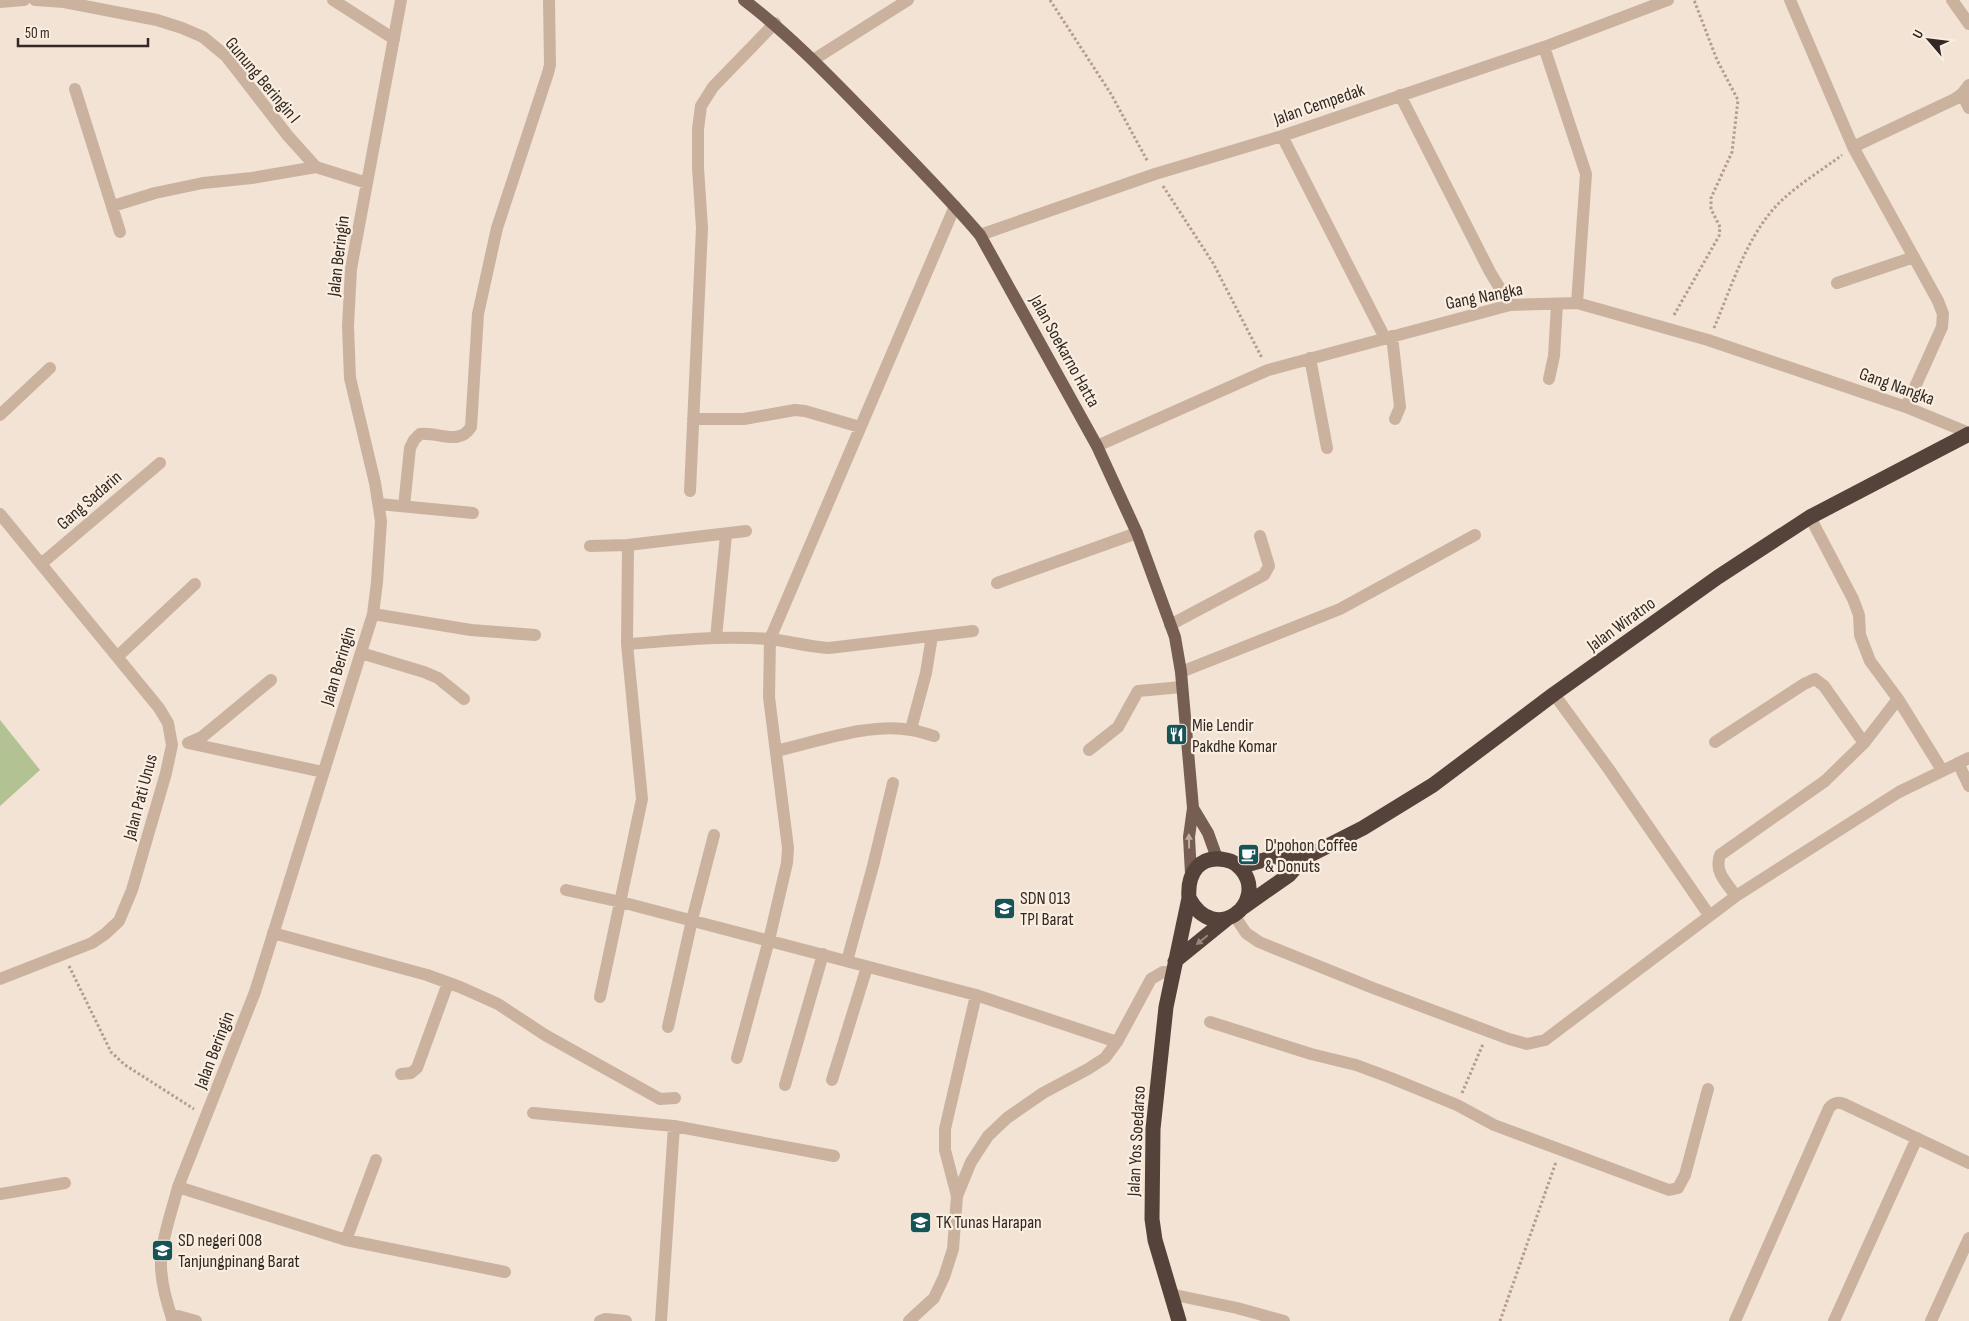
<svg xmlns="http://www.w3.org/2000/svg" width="1969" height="1321" viewBox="0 0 1969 1321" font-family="'Sofia Sans Condensed',sans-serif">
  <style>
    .green { fill: #b3c293 }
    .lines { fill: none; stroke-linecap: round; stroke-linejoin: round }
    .path { stroke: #b69c8a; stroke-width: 3; stroke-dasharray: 2.5 2.5; stroke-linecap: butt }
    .minor { stroke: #cbb29f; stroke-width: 12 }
    .major { stroke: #775e53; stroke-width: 12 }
    .highway { stroke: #55423a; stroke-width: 15 }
    .oneway { fill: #bfada1 }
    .oneway2 { fill: #97877c }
    .labels { text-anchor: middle; stroke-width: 4.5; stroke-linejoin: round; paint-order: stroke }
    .street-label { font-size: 18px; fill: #332823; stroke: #faeee0 }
    .poi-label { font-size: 18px; fill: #332823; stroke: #faeee0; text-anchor: start }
  </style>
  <rect width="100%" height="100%" fill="#f2e3d4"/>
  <path class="green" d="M 0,720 L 40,770 L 0,806 Z"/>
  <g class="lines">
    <path class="path" d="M 1050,0 L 1111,94 L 1148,162
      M 1163,186 L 1213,263 L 1262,358
      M 1674,315 L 1719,236 L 1720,227 L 1711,209 L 1711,198 L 1732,152 L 1738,100 L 1717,60 L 1694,0
      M 1714,328 C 1732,286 1747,234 1781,201 C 1799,184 1822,170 1842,155
      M 69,966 L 111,1052 L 125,1065 L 194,1109
      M 1462,1093 L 1483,1044
      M 1500,1321 L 1556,1162"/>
    <path class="minor" d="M 35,0 L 64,2 L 157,20 L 182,28 L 203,37 L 226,56 L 288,136 L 316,167 L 367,183
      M 333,0 L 394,39
      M 1790,0 L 1853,147 L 1938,301 L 1943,314 L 1942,327 L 1906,407
      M 1952,0 L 1969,24
      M 0,2 L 24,0
      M 1544,47 L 1586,174 L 1577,303
      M 813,60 L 908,0
      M 75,89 L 120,232
      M 1962,94 L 1969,108
      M 1400,95 L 1490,272 L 1510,305
      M 1282,136 L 1385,338
      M 1853,147 L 1955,99 L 1962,94 L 1969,85
      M 113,206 L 155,193 L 203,183 L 252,178 L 316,167
      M 980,235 L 1155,174 L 1282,136 L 1544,47 L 1668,0
      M 1837,283 L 1914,257
      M 1392,336 L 1400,407 L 1395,419
      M 1310,358 L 1327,448
      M 1549,379 L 1554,356 L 1557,304
      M 0,415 L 50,368
      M 693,419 L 744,419 L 795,410 L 805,411 L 860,427
      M 1097,446 L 1268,370 L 1510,305 L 1577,303 L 1708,340 L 1906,407 L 1969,433
      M 690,491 L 702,228 L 698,168 L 698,129 L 701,106 L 713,87 L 775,23
      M 379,504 L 473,513
      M 404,506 L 410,448 L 414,440 L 420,434 C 440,432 459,446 471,427 L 478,314 L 497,228 L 548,73 L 550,65 L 549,0
      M 0,514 L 159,708 L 168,723 L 172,745 L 166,773 L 132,890 L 119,921 L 105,934 L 92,943 L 0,979
      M 1810,517 L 1853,599 L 1859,615 L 1860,635 L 1870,661 L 1898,699 L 1942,770
      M 590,546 L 628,545 L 746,531
      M 41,564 L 160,463
      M 997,583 L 1137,533
      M 373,614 L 471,630 L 535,635
      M 1170,625 L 1264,575 L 1269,566 L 1260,536
      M 716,638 L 726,535
      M 627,644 C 674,641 721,635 769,639 C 789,641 809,647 829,648 L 973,631
      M 361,653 L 424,672 L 438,678 L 464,699
      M 117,657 L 195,584
      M 1181,672 L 1340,609 L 1475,535
      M 1554,694 L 1608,768 L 1709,915
      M 911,729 L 926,673 L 932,636
      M 1715,742 L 1804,684 L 1815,679 L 1824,686 L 1864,743 L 1898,699
      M 188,743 L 323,772
      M 188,743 L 202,737 L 271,680
      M 1089,750 L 1118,727 L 1138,691 L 1182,687
      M 776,751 C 816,742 871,722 911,730 C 919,731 926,734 934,736
      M 1958,763 L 1969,786
      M 566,890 L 621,902 L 976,995 L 1117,1042
      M 1736,896 C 1726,882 1714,872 1720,855 L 1825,781 L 1864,743
      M 1234,915 L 1246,933 L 1259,942 L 1373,988 L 1509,1039 L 1527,1044 L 1545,1040 L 1736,896 L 1899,792 L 1969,758
      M 273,933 L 427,975 L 460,987 L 498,1004 L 545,1035 L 660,1099 L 675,1098
      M 847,961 L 873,866 L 893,783
      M 600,997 L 642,799 L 627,644 L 628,545
      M 1210,1022 L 1311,1054 L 1356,1065 L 1391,1078 L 1457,1105 L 1494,1125 L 1669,1190 L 1678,1188 L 1685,1175 L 1708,1089
      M 668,1027 L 692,920 L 714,835
      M 737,1058 L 769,940 L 787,863 L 788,848 L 769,697 L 770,639 L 955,206
      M 401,1074 L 411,1073 L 417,1068 L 448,983
      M 832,1080 L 867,967
      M 785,1085 L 823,954
      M 533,1113 L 674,1126 L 834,1156
      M 178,1187 L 346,1240 L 505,1272
      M 0,1194 L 65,1183
      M 957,1196 L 945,1150 L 945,1129 L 976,995
      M 346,1240 L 376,1160
      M 1170,1294 L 1237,1308 L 1284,1321
      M 172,1319 L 178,1316 L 196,1321
      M 173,1321 C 167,1304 162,1286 161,1268 C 160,1243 172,1211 178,1187 L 255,992 L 373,614 L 377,582 L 381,521 L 375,483 L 350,378 L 348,326 L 351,269 L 401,0
      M 600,1321 L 605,1319 L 626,1321
      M 661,1321 L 674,1126
      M 909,1321 L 934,1298 L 944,1277 L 953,1249 L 957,1196 L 971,1162 L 988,1136 L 1007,1118 L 1043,1093 L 1088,1069 L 1105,1058 L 1117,1042 L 1151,979 L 1163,972 L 1173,972
      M 1735,1321 L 1829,1108 C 1834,1102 1838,1102 1844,1104 L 1969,1163
      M 1834,1321 L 1917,1138
      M 1931,1321 L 1969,1238"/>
    <path class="major" d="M 744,0 C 791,36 831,78 873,121 C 909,158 946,195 980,235 L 1097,446 L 1137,533 L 1175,637 L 1181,672 L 1193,808 L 1189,837 L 1191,874
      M 1193,808 L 1208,833 L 1217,858"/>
    <path class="highway" d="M 1239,867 L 1278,856 L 1304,858
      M 1242,908 L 1289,875 L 1304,858 L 1363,828 L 1433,785 L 1554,694 L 1718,577 L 1810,517 L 1969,434
      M 1175,961 L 1228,918
      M 1179,1321 L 1155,1240 L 1152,1219 L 1153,1129 L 1166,1007 L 1189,898 C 1187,874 1199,854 1226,860 C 1232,861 1238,865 1242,870 C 1268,902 1215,947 1189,898"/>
  </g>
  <defs><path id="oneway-solid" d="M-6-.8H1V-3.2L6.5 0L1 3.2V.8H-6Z" transform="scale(1.25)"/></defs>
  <use class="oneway" href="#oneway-solid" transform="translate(1189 841) rotate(-91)"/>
  <use class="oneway2" href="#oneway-solid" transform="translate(1202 940) rotate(141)"/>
  <defs>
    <symbol id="restaurant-square" viewBox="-11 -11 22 22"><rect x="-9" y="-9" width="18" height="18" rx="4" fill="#165458" stroke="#faeee0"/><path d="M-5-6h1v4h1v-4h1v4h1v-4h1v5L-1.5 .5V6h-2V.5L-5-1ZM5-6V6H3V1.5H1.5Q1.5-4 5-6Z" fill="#fff"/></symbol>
    <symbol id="cafe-square" viewBox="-11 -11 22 22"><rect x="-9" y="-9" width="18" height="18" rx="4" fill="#165458" stroke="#faeee0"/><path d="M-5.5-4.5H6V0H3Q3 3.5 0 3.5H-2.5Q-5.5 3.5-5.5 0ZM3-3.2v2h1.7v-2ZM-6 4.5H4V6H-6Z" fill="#fff"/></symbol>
    <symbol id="school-square" viewBox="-11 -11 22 22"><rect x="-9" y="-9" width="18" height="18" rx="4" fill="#165458" stroke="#faeee0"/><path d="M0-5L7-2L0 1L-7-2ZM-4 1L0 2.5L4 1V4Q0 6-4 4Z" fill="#fff"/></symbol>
  </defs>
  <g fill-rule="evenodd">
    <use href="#restaurant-square" x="1164" y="722" width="25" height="25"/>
    <use href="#cafe-square" x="1236" y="842" width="25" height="25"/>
    <use href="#school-square" x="992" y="896" width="25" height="25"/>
    <use href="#school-square" x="908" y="1210" width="25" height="25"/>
    <use href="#school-square" x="150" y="1238" width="25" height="25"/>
  </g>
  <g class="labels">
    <g class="street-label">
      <text transform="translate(263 80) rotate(50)" y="6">Gunung Beringin I</text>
      <text transform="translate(1319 104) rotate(-19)" y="6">Jalan Cempedak</text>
      <text transform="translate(338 256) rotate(-83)" y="6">Jalan Beringin</text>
      <text transform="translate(1484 296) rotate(-11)" y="6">Gang Nangka</text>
      <text transform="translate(1065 351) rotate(61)" y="6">Jalan Soekarno Hatta</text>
      <text transform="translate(1897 386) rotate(20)" y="6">Gang Nangka</text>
      <text transform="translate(89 500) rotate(-41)" y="6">Gang Sadarin</text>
      <text transform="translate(1621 624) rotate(-36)" y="6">Jalan Wiratno</text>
      <text transform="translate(338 666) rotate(-73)" y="6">Jalan Beringin</text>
      <text transform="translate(140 797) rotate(-75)" y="6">Jalan Pati Unus</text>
      <text transform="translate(214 1050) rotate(-69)" y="6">Jalan Beringin</text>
      <text transform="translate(1136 1141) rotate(-87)" y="6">Jalan Yos Soedarso</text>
    </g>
    <g class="poi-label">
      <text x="1192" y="731">Mie Lendir<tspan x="1192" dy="21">Pakdhe Komar</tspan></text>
      <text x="1265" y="851">D'pohon Coffee<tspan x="1265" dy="21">&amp; Donuts</tspan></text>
      <text x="1020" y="904">SDN 013<tspan x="1020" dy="21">TPI Barat</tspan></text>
      <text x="936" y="1228">TK Tunas Harapan</text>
      <text x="178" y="1246">SD negeri 008<tspan x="178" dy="21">Tanjungpinang Barat</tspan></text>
    </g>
  </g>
  <g transform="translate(1929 40) rotate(298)" stroke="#faeee0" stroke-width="4" paint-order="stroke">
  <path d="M0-4L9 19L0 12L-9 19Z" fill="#332823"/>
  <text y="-8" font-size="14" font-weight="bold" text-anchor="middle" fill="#332823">U</text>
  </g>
  <path d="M18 38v8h130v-8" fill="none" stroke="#332823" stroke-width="2.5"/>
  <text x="25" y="38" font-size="15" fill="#332823" stroke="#faeee0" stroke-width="4" paint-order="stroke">50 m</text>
</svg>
